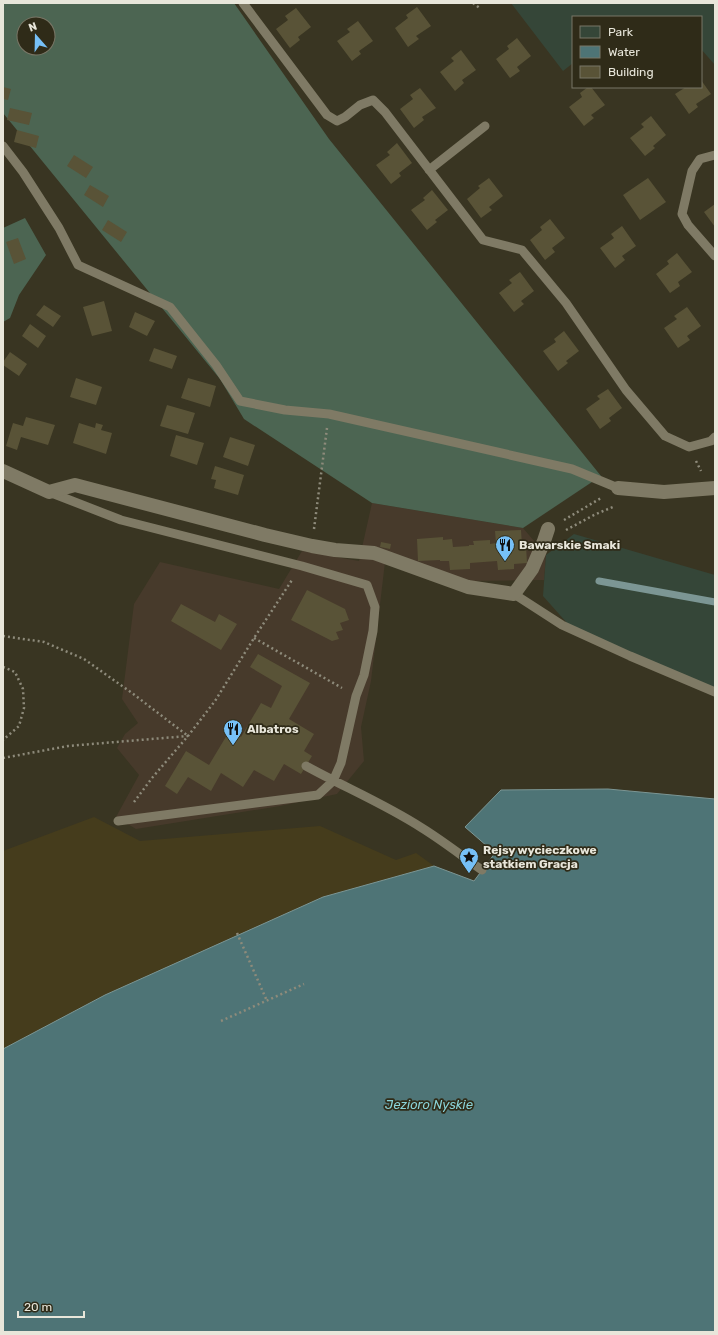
<svg xmlns="http://www.w3.org/2000/svg" width="718" height="1335" viewBox="0 0 718 1335" font-family="Rubik,sans-serif">
  <style>
    .commercial { fill: #473a2b }
    .green { fill: #354638 }
    .forest { fill: #4c6552; fill-rule: evenodd }
    .sand { fill: #453c1c }
    .water { fill: #4e7476; stroke: #7c9694 }
    .lines { fill: none; stroke-linecap: round; stroke-linejoin: round }
    .stream { stroke: #7c9694; stroke-width: 7 }
    .building { fill: #595337 }
    .path { stroke: #8e8b7b; stroke-width: 2.5; stroke-dasharray: 2 3; stroke-linecap: butt }
    .service { stroke: #7f7a65; stroke-width: 9 }
    .pedestrian { stroke: #7f7a65; stroke-width: 14 }
    .labels { text-anchor: middle; stroke-width: 3.5; stroke-linejoin: round; paint-order: stroke }
    .poi-label { font-size: 12px; font-weight: bold; fill: #e8e6da; stroke: #2f2b18; text-anchor: start }
    .water-label { font-size: 13px; font-style: italic; fill: #8ad3d8; stroke: #2f2b18 }
  </style>
  <rect width="100%" height="100%" fill="#393522"/>
  <path class="commercial" d="M 372,503 L 523,528 L 546,555 L 544,580 L 467,581 L 385,562 L 371,681 L 361,727 L 364,761 L 337,794 L 280,806 L 136,829 L 116,817 L 139,775 L 117,748 L 125,734 L 138,723 L 122,699 L 134,604 L 160,562 L 279,589 L 302,551 L 359,561 Z"/>
  <path class="green" d="M 511,3 L 715,3 L 715,65 L 701,49 L 701,17 L 573,17 L 573,63 L 563,71 Z
    M 574,534 L 715,575 L 715,692 L 575,632 L 543,596 L 546,555 Z"/>
  <path class="forest" d="M 3,3 L 234,3 L 329,139 L 601,476 L 523,528 L 372,503 L 244,419 L 220,379 L 3,113 ZM 24,24 L 48,24 L 48,48 L 24,48 Z
    M 25,218 L 46,255 L 19,295 L 10,318 L 3,322 L 3,228 Z"/>
  <path class="sand" d="M 94,817 L 140,841 L 320,826 L 396,860 L 416,853 L 434,866 L 323,897 L 105,995 L 3,1049 L 3,851 Z"/>
  <path class="water" d="M 608,789 L 715,799 L 715,1332 L 3,1332 L 3,1049 L 105,995 L 323,897 L 434,866 L 474,881 L 495,853 L 465,827 L 501,790 Z"/>
  <g class="lines">
    <path class="stream" d="M 599,581 L 715,602"/>
  </g>
  <path class="building" d="M 417,7 L 431,26 L 416,36 L 419,39 L 408,47 L 395,28 L 408,18 L 406,15 Z
    M 296,8 L 311,27 L 298,37 L 300,40 L 290,48 L 276,29 L 288,20 L 285,16 Z
    M 358,21 L 373,41 L 359,51 L 361,54 L 352,61 L 337,41 L 350,32 L 347,29 Z
    M 517,38 L 531,56 L 517,67 L 520,71 L 510,78 L 496,59 L 509,49 L 507,46 Z
    M 461,50 L 476,70 L 462,80 L 464,83 L 455,91 L 440,72 L 454,61 L 451,58 Z
    M 701,80 L 711,94 L 696,104 L 698,107 L 689,114 L 675,94 L 686,87 L 701,87 Z
    M 3,87 L 11,89 L 8,100 L 3,99 Z
    M 588,87 L 591,87 L 605,105 L 591,115 L 594,118 L 584,126 L 569,107 L 582,97 L 580,93 Z
    M 420,88 L 436,108 L 422,117 L 424,120 L 414,128 L 400,109 L 413,99 L 410,95 Z
    M 10,108 L 32,113 L 29,125 L 7,120 Z
    M 651,116 L 666,135 L 653,146 L 655,148 L 645,156 L 630,138 L 644,127 L 641,124 Z
    M 17,130 L 39,136 L 36,148 L 14,142 Z
    M 397,143 L 412,163 L 399,173 L 401,176 L 391,184 L 376,165 L 390,155 L 387,152 Z
    M 74,155 L 93,167 L 86,178 L 67,166 Z
    M 489,178 L 503,196 L 489,207 L 492,210 L 481,218 L 467,199 L 480,188 L 478,186 Z
    M 648,178 L 666,202 L 640,220 L 623,195 Z
    M 90,185 L 109,196 L 103,207 L 84,195 Z
    M 432,190 L 448,210 L 435,220 L 437,222 L 427,230 L 411,210 L 425,200 L 423,198 Z
    M 715,204 L 715,227 L 704,212 Z
    M 550,219 L 565,238 L 552,248 L 555,252 L 545,260 L 530,240 L 542,230 L 540,227 Z
    M 108,220 L 127,232 L 121,242 L 102,230 Z
    M 622,226 L 636,246 L 622,256 L 625,260 L 615,268 L 600,248 L 614,238 L 611,234 Z
    M 18,238 L 26,259 L 14,264 L 6,242 Z
    M 677,253 L 692,272 L 678,282 L 680,286 L 670,293 L 656,274 L 669,264 L 667,261 Z
    M 520,272 L 534,291 L 521,301 L 524,304 L 514,312 L 499,293 L 512,283 L 509,280 Z
    M 104,301 L 112,331 L 92,336 L 83,307 Z
    M 44,305 L 61,316 L 53,327 L 36,315 Z
    M 687,307 L 701,326 L 687,336 L 690,340 L 678,348 L 664,328 L 677,319 L 674,316 Z
    M 135,312 L 155,321 L 147,336 L 129,327 Z
    M 30,324 L 46,336 L 38,348 L 22,336 Z
    M 564,331 L 579,351 L 566,361 L 568,363 L 558,371 L 543,351 L 556,342 L 554,339 Z
    M 154,348 L 177,356 L 172,369 L 149,361 Z
    M 10,352 L 27,364 L 19,376 L 3,365 L 3,362 Z
    M 76,378 L 102,387 L 96,405 L 70,397 Z
    M 188,378 L 216,386 L 210,407 L 181,398 Z
    M 608,389 L 622,408 L 609,418 L 611,421 L 600,429 L 586,409 L 600,399 L 597,396 Z
    M 167,405 L 195,413 L 188,434 L 160,426 Z
    M 26,417 L 55,425 L 48,445 L 21,437 L 17,450 L 6,446 L 13,423 L 23,426 Z
    M 79,423 L 95,428 L 96,423 L 103,425 L 101,430 L 112,433 L 106,454 L 73,443 Z
    M 176,435 L 204,443 L 197,465 L 170,456 Z
    M 230,437 L 255,445 L 248,466 L 223,457 Z
    M 215,466 L 244,475 L 238,495 L 214,488 L 216,480 L 211,479 Z
    M 521,530 L 522,546 L 526,546 L 527,563 L 514,564 L 514,569 L 498,570 L 497,561 L 470,563 L 470,569 L 450,570 L 449,561 L 440,561 L 440,560 L 418,561 L 417,539 L 443,537 L 443,540 L 452,539 L 453,547 L 469,546 L 469,545 L 474,545 L 473,541 L 490,540 L 490,544 L 496,543 L 495,531 Z
    M 381,542 L 391,544 L 390,549 L 380,547 Z
    M 307,590 L 345,609 L 349,620 L 340,623 L 343,630 L 336,632 L 339,639 L 332,641 L 291,620 Z
    M 181,604 L 215,622 L 219,614 L 237,624 L 221,650 L 171,621 Z
    M 258,654 L 310,683 L 289,719 L 314,734 L 304,751 L 312,756 L 301,774 L 284,764 L 274,781 L 254,770 L 243,787 L 221,773 L 211,791 L 188,777 L 177,794 L 165,786 L 186,751 L 209,765 L 230,730 L 241,737 L 261,703 L 271,708 L 282,686 L 250,667 Z"/>
  <g class="lines">
    <path class="path" d="M 473,3 L 481,9
      M 696,461 L 701,471
      M 564,520 L 601,498
      M 314,529 L 327,428
      M 566,530 L 594,515 L 615,506
      M 3,636 L 44,642 L 84,659 L 132,693 L 188,736
      M 254,638 L 342,688
      M 3,667 L 15,672 L 23,689 L 24,708 L 19,726 L 3,740
      M 3,758 L 68,746 L 188,736
      M 134,802 L 152,778 L 188,736 L 215,701 L 254,638 L 292,580
      M 237,933 L 267,1001
      M 221,1021 L 304,984"/>
    <path class="service" d="M 243,3 L 327,115 L 337,121 L 345,117 L 360,105 L 373,100 L 385,112 L 483,240 L 522,250 L 566,303 L 626,390 L 665,436 L 689,447 L 711,441 L 715,437
      M 3,146 L 23,172 L 59,228 L 78,265 L 170,307 L 216,365 L 240,401 L 285,410 L 329,414 L 572,469 L 618,488
      M 715,155 L 700,159 L 692,171 L 682,214 L 688,225 L 715,256
      M 429,170 L 485,126
      M 49,492 L 121,520 L 302,566 L 367,585 L 375,607 L 373,631 L 364,675 L 356,696 L 341,763 L 333,781 L 318,795 L 118,821
      M 514,594 L 562,625 L 630,656 L 715,692
      M 306,766 C 344,787 385,804 422,828 C 443,841 462,856 482,870"/>
    <path class="pedestrian" d="M 3,471 L 49,492 L 75,485 L 265,535 L 312,546 L 335,550 L 374,553 L 468,587 L 514,594 L 532,569 L 544,541 L 548,529
      M 618,488 L 664,492 L 715,488"/>
  </g>
  <defs>
    <symbol id="restaurant-pin" viewBox="-11 -11 22 30"><path d="M0 17L-7.5 6A9.5 9.5 0 1 1 7.5 6Z" fill="#76c0f7" stroke="#2f2b18"/><path d="M-5-6h1v4h1v-4h1v4h1v-4h1v5L-1.5 .5V6h-2V.5L-5-1ZM5-6V6H3V1.5H1.5Q1.5-4 5-6Z" fill="#111"/></symbol>
    <symbol id="sight-pin" viewBox="-11 -11 22 30"><path d="M0 17L-7.5 6A9.5 9.5 0 1 1 7.5 6Z" fill="#76c0f7" stroke="#2f2b18"/><path d="M0-6L1.8-2.2L6-1.7L2.9 1.2L3.7 5.4L0 3.3L-3.7 5.4L-2.9 1.2L-6-1.7L-1.8-2.2Z" fill="#111"/></symbol>
  </defs>
  <g fill-rule="evenodd">
    <use href="#restaurant-pin" x="494" y="534" width="22" height="30"/>
    <use href="#restaurant-pin" x="222" y="718" width="22" height="30"/>
    <use href="#sight-pin" x="458" y="846" width="22" height="30"/>
  </g>
  <g class="labels">
    <g class="poi-label">
      <text x="519" y="549">Bawarskie Smaki</text>
      <text x="247" y="733">Albatros</text>
      <text x="483" y="854">Rejsy wycieczkowe<tspan x="483" dy="14">statkiem Gracja</tspan></text>
    </g>
    <g class="water-label">
      <text x="429" y="1109">Jezioro Nyskie</text>
    </g>
  </g>
  <rect width="718" height="1335" fill="none" stroke="#e8e6da" stroke-width="8"/>
  <rect x="572" y="16" width="130" height="72" fill="#2f2b18" stroke="#797666"/>
  <rect x="580" y="26" width="20" height="12" fill="#354638" stroke="#797666"/>
  <text x="608" y="36" font-size="12" fill="#e8e6da">Park</text>
  <rect x="580" y="46" width="20" height="12" fill="#4e7476" stroke="#797666"/>
  <text x="608" y="56" font-size="12" fill="#e8e6da">Water</text>
  <rect x="580" y="66" width="20" height="12" fill="#595337" stroke="#797666"/>
  <text x="608" y="76" font-size="12" fill="#e8e6da">Building</text>
  <g transform="translate(36 36) rotate(340)"><circle r="19" fill="#2f2b18" stroke="#797666"/>
  <path d="M0-3L7 15L0 10L-7 15Z" fill="#76c0f7"/>
  <text y="-6" font-size="11" font-weight="bold" text-anchor="middle" fill="#e8e6da">N</text>
  </g>
  <path d="M18 1311v6h66v-6" fill="none" stroke="#e8e6da" stroke-width="2"/>
  <text x="24" y="1311" font-size="12" fill="#e8e6da" stroke="#2f2b18" stroke-width="3" paint-order="stroke">20 m</text>
</svg>
